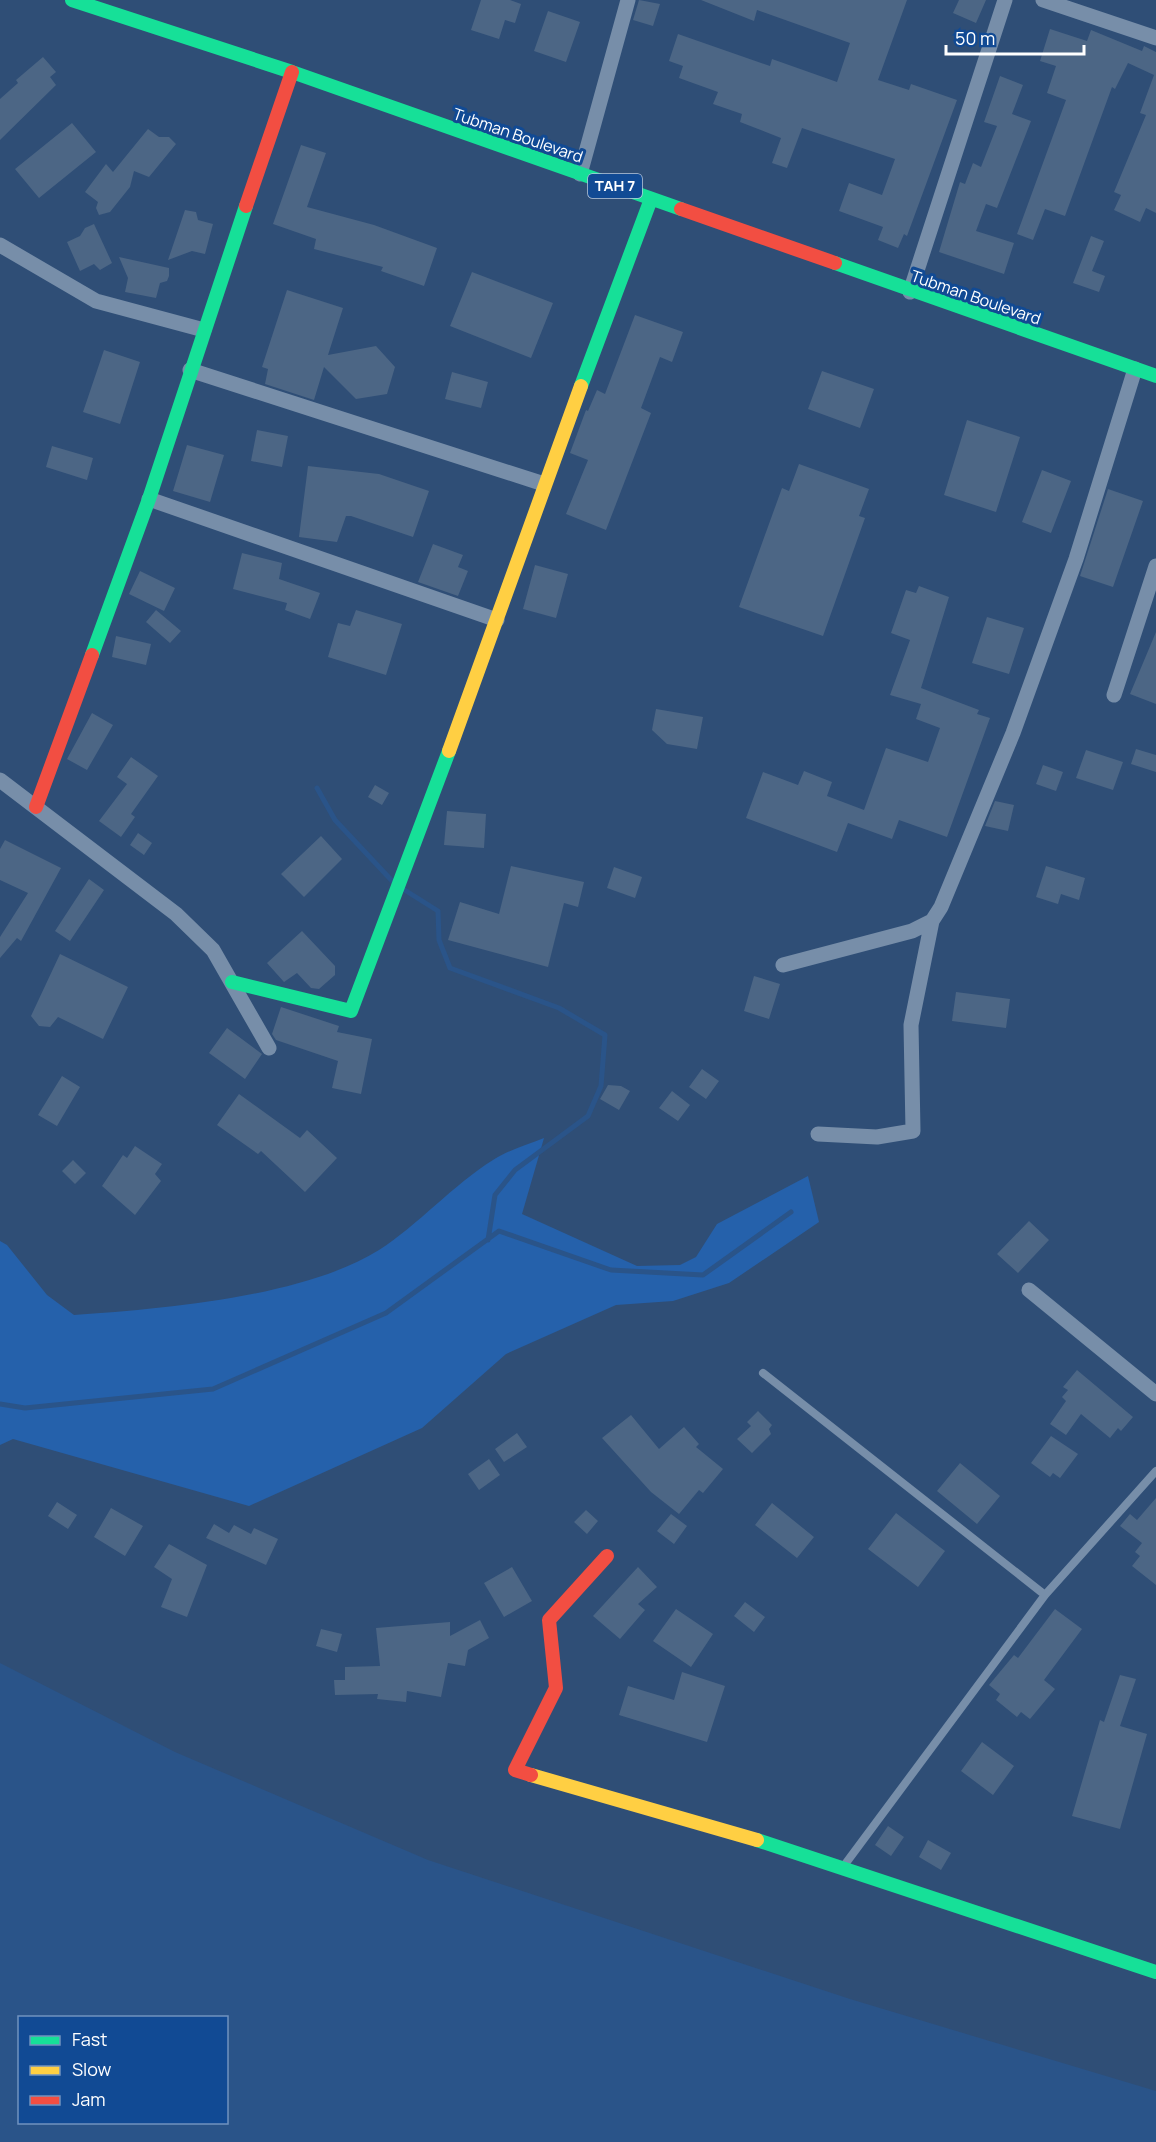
<svg xmlns="http://www.w3.org/2000/svg" width="1156" height="2142" viewBox="0 0 1156 2142" font-family="Manrope,sans-serif">
  <style>
    .green { fill: #2561ab }
    .water { fill: #2a5489; fill-rule: evenodd }
    .lines { fill: none; stroke-linecap: round; stroke-linejoin: round }
    .stream { stroke: #2a5489; stroke-width: 5 }
    .building { fill: #4c6685 }
    .lane { stroke: #778ea9; stroke-width: 8 }
    .street { stroke: #778ea9; stroke-width: 15 }
    .fast { stroke: #16e098; stroke-width: 14 }
    .slow { stroke: #ffcf43; stroke-width: 14 }
    .jam { stroke: #f24e42; stroke-width: 14 }
    .labels { text-anchor: middle; stroke-width: 6; stroke-linejoin: round; paint-order: stroke }
    .shield { fill: #114a94; stroke: #b8c9df; stroke-width: 1.5 }
    .shield-label { font-size: 15px; font-weight: bold; fill: #fff }
    .street-label { font-size: 16px; fill: #fff; stroke: #114a94 }
  </style>
  <rect width="100%" height="100%" fill="#2f4e76"/>
  <path class="green" d="M 544,1138 L 522,1214 L 637,1266 L 680,1265 L 696,1257 L 717,1224 L 808,1176 L 819,1222 L 729,1283 L 673,1301 L 616,1305 L 506,1354 L 422,1428 L 249,1506 L 13,1439 L 0,1445 L 0,1241 L 7,1245 L 47,1295 L 74,1315 C 163,1309 304,1297 379,1250 C 418,1225 453,1185 493,1160 C 508,1150 527,1145 544,1138 Z"/>
  <path class="water" d="M 0,1663 L 175,1752 L 428,1860 L 850,1999 L 1156,2091 L 1156,2142 L 0,2142 ZM 20,2018 L 226,2018 L 226,2122 L 20,2122 Z"/>
  <g class="lines">
    <path class="stream" d="M 317,788 L 335,820 L 395,884
      M 403,889 L 438,911 L 439,940 L 450,968 L 559,1008 L 605,1035 L 601,1086 L 588,1116 L 515,1170 L 495,1195 L 488,1240
      M 0,1404 L 25,1408 L 213,1389 L 386,1313 L 499,1231 L 611,1270 L 703,1275 L 791,1212"/>
  </g>
  <path class="building" d="M 481,0 L 510,0 L 521,4 L 515,23 L 505,20 L 499,39 L 471,30 Z
    M 639,0 L 660,4 L 653,26 L 633,20 Z
    M 701,0 L 907,0 L 878,80 L 909,90 L 911,84 L 957,100 L 907,236 L 904,234 L 898,248 L 878,240 L 883,227 L 839,211 L 849,183 L 882,195 L 895,159 L 802,128 L 787,168 L 772,163 L 781,138 L 740,122 L 742,114 L 713,104 L 718,92 L 679,78 L 683,66 L 669,61 L 678,34 L 770,66 L 772,59 L 837,82 L 850,43 L 757,10 L 754,21 Z
    M 959,0 L 986,0 L 976,23 L 953,13 Z
    M 548,11 L 580,22 L 566,62 L 534,51 Z
    M 1050,29 L 1087,41 L 1091,30 L 1142,51 L 1144,46 L 1156,52 L 1156,213 L 1146,208 L 1140,222 L 1114,210 L 1121,195 L 1114,192 L 1146,115 L 1140,113 L 1154,75 L 1128,63 L 1115,89 L 1112,87 L 1065,216 L 1045,209 L 1033,240 L 1017,234 L 1066,100 L 1047,93 L 1056,66 L 1040,61 Z
    M 43,57 L 56,72 L 50,77 L 56,85 L 0,140 L 0,99 L 18,83 L 16,80 Z
    M 1000,76 L 1023,85 L 1012,114 L 1031,121 L 997,208 L 986,204 L 976,231 L 1014,243 L 1004,274 L 939,252 L 960,182 L 965,184 L 973,163 L 981,167 L 997,126 L 984,122 Z
    M 72,123 L 96,152 L 39,198 L 15,169 Z
    M 148,129 L 159,137 L 169,137 L 176,144 L 149,177 L 134,171 L 130,187 L 110,212 L 99,215 L 96,208 L 98,202 L 85,192 L 106,164 L 113,172 Z
    M 301,145 L 326,153 L 307,207 L 374,225 L 437,248 L 424,286 L 381,271 L 383,267 L 314,249 L 316,239 L 273,224 Z
    M 185,210 L 196,212 L 198,220 L 213,224 L 205,254 L 192,251 L 168,260 Z
    M 94,224 L 112,263 L 100,270 L 94,264 L 80,271 L 67,242 L 80,236 L 85,228 Z
    M 1091,236 L 1104,241 L 1092,271 L 1105,276 L 1099,292 L 1073,283 Z
    M 119,257 L 169,268 L 169,276 L 167,281 L 160,283 L 156,298 L 125,292 L 128,278 Z
    M 472,272 L 553,303 L 531,358 L 450,326 Z
    M 287,290 L 343,308 L 328,355 L 376,346 L 395,367 L 387,394 L 356,399 L 324,367 L 314,400 L 265,384 L 268,369 L 262,367 Z
    M 635,315 L 683,332 L 672,362 L 660,357 L 641,408 L 651,413 L 606,530 L 566,514 L 588,460 L 570,453 L 586,410 L 588,411 L 597,390 L 605,394 Z
    M 104,350 L 140,362 L 120,424 L 83,412 Z
    M 822,371 L 874,389 L 860,428 L 808,409 Z
    M 452,372 L 488,382 L 481,408 L 445,399 Z
    M 967,420 L 1020,437 L 996,512 L 944,495 Z
    M 257,430 L 288,436 L 282,467 L 251,461 Z
    M 187,445 L 224,455 L 210,502 L 173,491 Z
    M 52,446 L 93,458 L 87,480 L 46,467 Z
    M 799,464 L 869,489 L 859,516 L 865,518 L 823,636 L 739,607 L 782,488 L 789,491 Z
    M 308,466 L 379,474 L 429,491 L 413,537 L 351,516 L 346,516 L 337,542 L 299,537 Z
    M 1042,470 L 1071,481 L 1051,533 L 1022,522 Z
    M 1108,489 L 1143,501 L 1113,587 L 1080,576 Z
    M 433,544 L 463,555 L 458,567 L 468,571 L 458,596 L 418,582 Z
    M 242,553 L 282,563 L 279,579 L 320,593 L 310,619 L 285,610 L 287,603 L 233,589 Z
    M 535,565 L 568,574 L 556,618 L 523,609 Z
    M 140,571 L 175,588 L 164,611 L 129,594 Z
    M 919,586 L 949,597 L 921,688 L 979,710 L 977,714 L 990,718 L 947,837 L 899,820 L 892,839 L 848,823 L 837,852 L 746,818 L 763,772 L 798,785 L 804,771 L 832,782 L 827,796 L 864,810 L 886,748 L 928,762 L 940,728 L 916,719 L 921,704 L 890,695 L 910,640 L 891,633 L 906,590 L 916,593 Z
    M 156,610 L 181,631 L 170,643 L 146,622 Z
    M 356,610 L 402,624 L 386,675 L 328,657 L 338,623 L 350,626 Z
    M 987,617 L 1024,628 L 1009,674 L 972,663 Z
    M 1156,632 L 1156,704 L 1130,694 Z
    M 116,636 L 151,644 L 146,665 L 112,657 Z
    M 656,709 L 703,717 L 697,749 L 667,744 L 652,730 Z
    M 92,713 L 113,725 L 87,770 L 67,759 Z
    M 1136,749 L 1156,755 L 1156,772 L 1131,764 Z
    M 1086,750 L 1123,762 L 1113,790 L 1076,778 Z
    M 131,757 L 158,776 L 131,814 L 135,817 L 121,837 L 99,821 L 127,784 L 117,777 Z
    M 1043,765 L 1063,772 L 1056,791 L 1036,784 Z
    M 375,785 L 389,793 L 382,805 L 368,797 Z
    M 995,801 L 1014,805 L 1008,831 L 985,826 Z
    M 447,811 L 486,814 L 484,848 L 444,845 Z
    M 138,833 L 152,843 L 144,855 L 130,845 Z
    M 321,836 L 342,859 L 304,897 L 281,874 Z
    M 5,840 L 61,868 L 21,941 L 17,938 L 0,958 L 0,937 L 28,893 L 0,880 L 0,849 Z
    M 511,866 L 584,882 L 578,907 L 564,903 L 548,967 L 448,940 L 460,902 L 499,914 Z
    M 1046,866 L 1085,878 L 1079,900 L 1061,894 L 1058,904 L 1036,897 Z
    M 614,867 L 642,877 L 635,898 L 607,888 Z
    M 89,879 L 104,890 L 70,941 L 55,931 Z
    M 302,931 L 335,966 L 335,975 L 319,989 L 311,988 L 297,973 L 284,982 L 267,963 Z
    M 60,954 L 128,987 L 103,1039 L 58,1017 L 50,1027 L 39,1026 L 31,1016 Z
    M 754,976 L 780,984 L 769,1019 L 744,1011 Z
    M 956,992 L 1010,999 L 1006,1028 L 952,1021 Z
    M 281,1007 L 339,1026 L 337,1032 L 372,1039 L 361,1094 L 332,1088 L 338,1061 L 276,1040 L 272,1034 Z
    M 227,1028 L 262,1054 L 245,1079 L 209,1053 Z
    M 702,1069 L 719,1081 L 706,1099 L 689,1087 Z
    M 62,1076 L 80,1087 L 57,1126 L 38,1115 Z
    M 608,1085 L 621,1086 L 630,1091 L 619,1110 L 600,1099 Z
    M 672,1091 L 690,1105 L 678,1121 L 659,1108 Z
    M 239,1094 L 300,1138 L 307,1130 L 337,1158 L 305,1192 L 261,1151 L 258,1154 L 217,1125 Z
    M 135,1146 L 162,1164 L 155,1174 L 161,1181 L 135,1215 L 102,1186 L 123,1155 L 127,1158 Z
    M 73,1160 L 86,1173 L 75,1184 L 62,1171 Z
    M 1029,1221 L 1049,1240 L 1018,1273 L 997,1254 Z
    M 1077,1370 L 1133,1417 L 1121,1431 L 1118,1428 L 1110,1438 L 1081,1414 L 1066,1435 L 1050,1424 L 1066,1401 L 1062,1397 L 1068,1390 L 1063,1387 Z
    M 758,1411 L 772,1425 L 769,1429 L 771,1434 L 752,1453 L 737,1439 L 751,1426 L 747,1422 Z
    M 631,1415 L 659,1449 L 684,1427 L 699,1444 L 696,1447 L 723,1469 L 703,1493 L 699,1490 L 679,1514 L 651,1492 L 602,1438 Z
    M 517,1433 L 527,1447 L 504,1462 L 495,1449 Z
    M 1051,1436 L 1078,1454 L 1060,1478 L 1053,1473 L 1050,1477 L 1031,1463 Z
    M 489,1459 L 500,1475 L 479,1490 L 468,1474 Z
    M 960,1463 L 1000,1496 L 977,1524 L 937,1491 Z
    M 1156,1498 L 1156,1585 L 1132,1566 L 1140,1556 L 1135,1552 L 1142,1543 L 1120,1526 L 1130,1514 L 1137,1520 Z
    M 57,1502 L 77,1515 L 68,1529 L 48,1516 Z
    M 772,1503 L 814,1537 L 797,1558 L 755,1525 Z
    M 111,1508 L 143,1526 L 125,1556 L 94,1537 Z
    M 586,1510 L 598,1521 L 587,1534 L 574,1522 Z
    M 896,1513 L 945,1551 L 918,1587 L 868,1549 Z
    M 671,1514 L 687,1526 L 674,1544 L 657,1531 Z
    M 214,1524 L 229,1533 L 234,1525 L 251,1534 L 254,1528 L 278,1539 L 266,1565 L 206,1538 Z
    M 169,1544 L 207,1565 L 187,1617 L 161,1607 L 172,1579 L 154,1567 Z
    M 512,1567 L 532,1601 L 504,1617 L 484,1583 Z
    M 638,1567 L 657,1587 L 638,1604 L 645,1610 L 620,1639 L 593,1616 Z
    M 745,1602 L 765,1617 L 754,1632 L 734,1616 Z
    M 676,1609 L 713,1634 L 691,1667 L 653,1641 Z
    M 1055,1609 L 1082,1629 L 1044,1680 L 1055,1689 L 1030,1719 L 1021,1712 L 1017,1717 L 996,1700 L 1000,1694 L 989,1685 L 1014,1655 L 1018,1658 Z
    M 480,1620 L 489,1638 L 468,1650 L 465,1666 L 448,1663 L 441,1697 L 407,1691 L 406,1702 L 377,1699 L 378,1694 L 335,1695 L 334,1680 L 345,1680 L 345,1667 L 380,1666 L 376,1628 L 450,1622 L 450,1636 Z
    M 321,1629 L 342,1634 L 337,1652 L 316,1646 Z
    M 682,1672 L 725,1686 L 707,1742 L 619,1715 L 628,1686 L 674,1700 Z
    M 1120,1675 L 1136,1679 L 1120,1726 L 1147,1734 L 1120,1829 L 1072,1816 L 1100,1720 L 1104,1722 Z
    M 982,1742 L 1014,1766 L 993,1795 L 961,1771 Z
    M 888,1826 L 904,1837 L 891,1856 L 875,1845 Z
    M 928,1840 L 951,1853 L 941,1870 L 919,1857 Z"/>
  <g class="lines">
    <path class="lane" d="M 763,1373 L 1045,1595
      M 843,1867 L 1045,1595 L 1156,1471"/>
    <path class="street" d="M 1043,0 L 1156,38
      M 580,174 L 628,0
      M 0,245 L 96,301 L 204,330
      M 910,292 L 1005,0
      M 190,370 L 544,484
      M 149,499 L 497,620
      M 1114,695 L 1156,566
      M 0,780 L 176,914 L 213,950 L 269,1048
      M 783,965 L 912,931 L 932,921 L 941,907 L 1013,733 L 1076,559 L 1135,369
      M 818,1134 L 877,1137 L 913,1131 L 911,1025 L 932,921
      M 1029,1290 L 1156,1394"/>
    <path class="fast" d="M 72,0 L 292,72 L 681,209
      M 835,263 L 1156,376
      M 581,386 L 651,199
      M 92,655 L 149,499 L 246,206
      M 232,982 L 351,1011 L 449,751
      M 757,1840 L 1156,1972"/>
    <path class="slow" d="M 449,751 L 581,386
      M 531,1775 L 757,1840"/>
    <path class="jam" d="M 246,206 L 292,72
      M 681,209 L 835,263
      M 36,807 L 92,655
      M 531,1775 L 515,1770 L 556,1688 L 549,1620 L 607,1556"/>
  </g>
  <g class="labels">
    <rect class="shield" x="588" y="174" width="54" height="24" rx="4.5"/>
    <g class="shield-label">
      <text x="615" y="191">TAH 7</text>
    </g>
    <g class="street-label">
      <text transform="translate(518 135) rotate(19)" y="6">Tubman Boulevard</text>
      <text transform="translate(976 297) rotate(19)" y="6">Tubman Boulevard</text>
    </g>
  </g>
  <rect x="18" y="2016" width="210" height="108" fill="#114a94" stroke="#7092bf" stroke-width="1.5"/>
  <rect x="30" y="2036" width="30" height="9" fill="#16e098" stroke="#7092bf" stroke-width="1.5"/>
  <text x="72" y="2046" font-size="18" fill="#ffffff">Fast</text>
  <rect x="30" y="2066" width="30" height="9" fill="#ffcf43" stroke="#7092bf" stroke-width="1.5"/>
  <text x="72" y="2076" font-size="18" fill="#ffffff">Slow</text>
  <rect x="30" y="2096" width="30" height="9" fill="#f24e42" stroke="#7092bf" stroke-width="1.5"/>
  <text x="72" y="2106" font-size="18" fill="#ffffff">Jam</text>
  <path d="M946 45v9h138v-9" fill="none" stroke="#ffffff" stroke-width="3"/>
  <text x="955" y="45" font-size="18" fill="#ffffff" stroke="#114a94" stroke-width="4.5" paint-order="stroke">50 m</text>
</svg>
